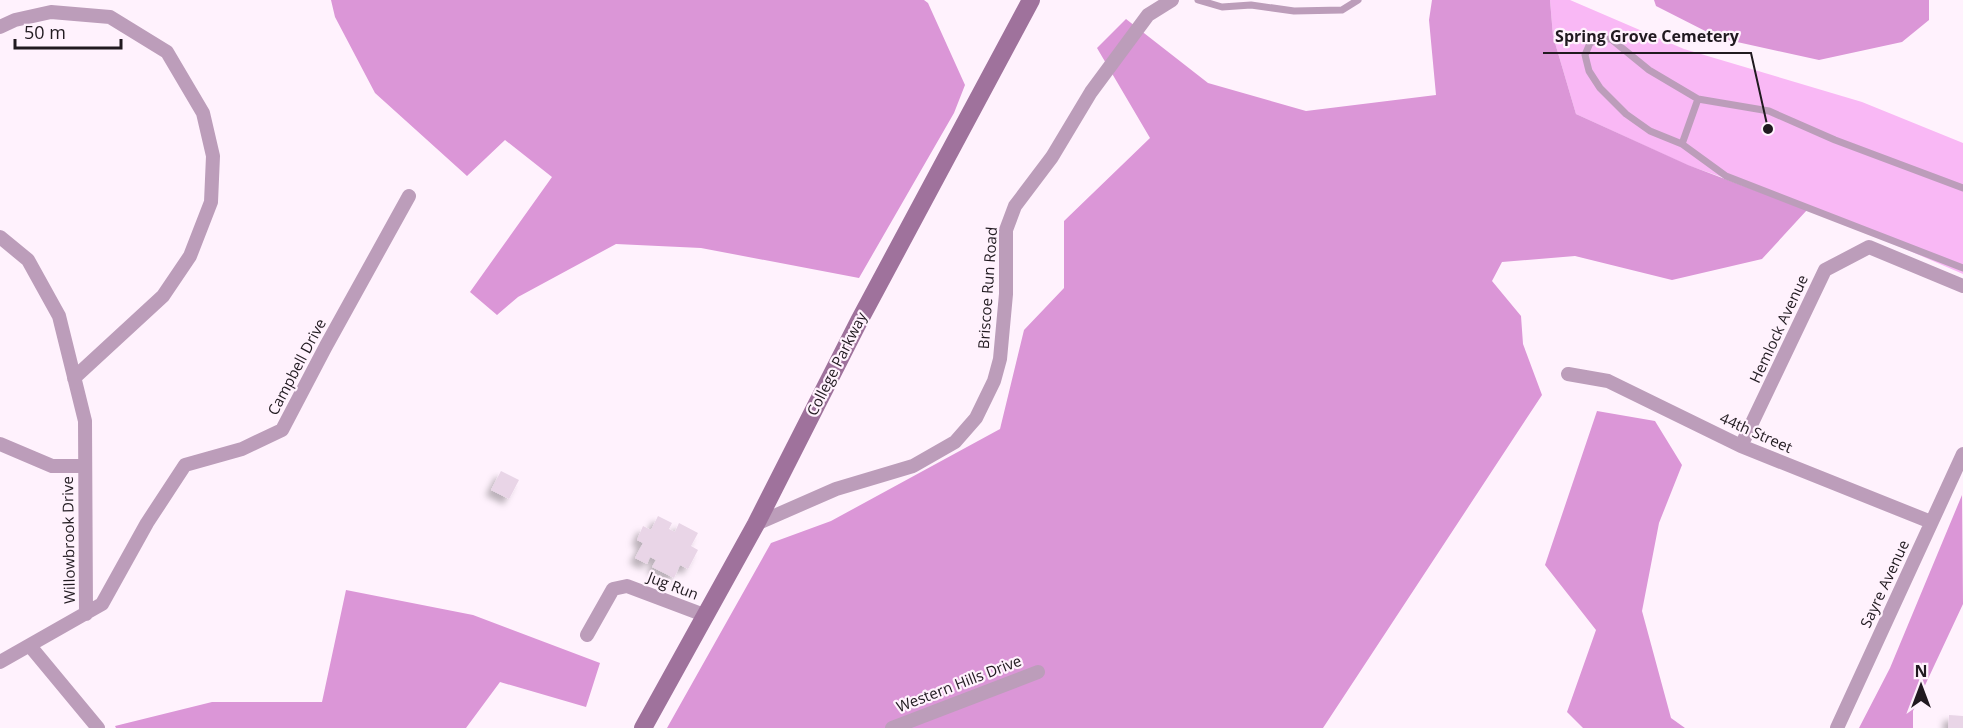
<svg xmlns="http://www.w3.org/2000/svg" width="1963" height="728" viewBox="0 0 1963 728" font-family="'Open Sans',sans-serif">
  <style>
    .green { fill: #f9b8f5 }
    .forest { fill: #db96d7 }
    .building { fill: #e9d5e7; filter: url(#shadow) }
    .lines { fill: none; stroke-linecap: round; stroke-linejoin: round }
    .lane { stroke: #bc9dba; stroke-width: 7 }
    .street { stroke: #bc9dba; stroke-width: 14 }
    .secondary { stroke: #9f729c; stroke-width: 18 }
    .labels { text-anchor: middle; stroke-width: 4.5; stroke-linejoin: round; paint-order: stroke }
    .street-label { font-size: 15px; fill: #211a20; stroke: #fff2fd }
    .leader { fill: none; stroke: #211a20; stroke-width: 2 }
    .callout-dot { fill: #211a20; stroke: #fff2fd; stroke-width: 2 }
    .callout-label { font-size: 16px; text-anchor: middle; font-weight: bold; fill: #211a20; stroke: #fff2fd; stroke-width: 4.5; stroke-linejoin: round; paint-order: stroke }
  </style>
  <defs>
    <filter id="shadow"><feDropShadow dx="-5.5" dy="5.5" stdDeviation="3" flood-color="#0004"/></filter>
  </defs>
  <rect width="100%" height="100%" fill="#fff2fd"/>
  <path class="green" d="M 1550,0 L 1570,0 L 1684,49 L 1862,102 L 1963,143 L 1963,274 L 1808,207 L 1687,165 L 1576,114 L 1553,36 Z"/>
  <path class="forest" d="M 331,0 L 924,0 L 928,3 L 965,85 L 954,113 L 859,278 L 701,248 L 616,244 L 518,297 L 497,315 L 470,292 L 552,177 L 505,140 L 467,176 L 375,93 L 335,17 Z
    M 1432,0 L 1550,0 L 1553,36 L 1576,114 L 1688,165 L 1807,210 L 1762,259 L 1672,280 L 1575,256 L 1502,262 L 1492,281 L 1521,316 L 1523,344 L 1542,395 L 1323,728 L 667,728 L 771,543 L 831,521 L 1000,429 L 1024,330 L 1064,288 L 1064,221 L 1150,138 L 1097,48 L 1126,19 L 1208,83 L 1306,111 L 1436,95 L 1429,20 Z
    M 1654,0 L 1929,0 L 1929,20 L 1902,42 L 1819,60 L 1719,38 L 1656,6 Z
    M 1597,411 L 1655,421 L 1682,465 L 1659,523 L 1642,611 L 1671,718 L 1685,728 L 1583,728 L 1567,712 L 1596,630 L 1545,565 Z
    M 1962,495 L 1963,604 L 1913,711 L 1913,728 L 1859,728 L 1890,668 Z
    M 346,590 L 473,615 L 600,663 L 586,707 L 500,682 L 466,728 L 116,728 L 115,726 L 212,702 L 322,702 Z"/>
  <path class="building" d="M 501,471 L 519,480 L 509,499 L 491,490 Z
    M 658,516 L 672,523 L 669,529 L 675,532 L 679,523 L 698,533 L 691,546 L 698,550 L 688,569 L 680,565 L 674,578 L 652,567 L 656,560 L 650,557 L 647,564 L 635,558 L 643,543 L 637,540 L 643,526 L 651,530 Z
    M 1949,715 L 1963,716 L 1963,728 L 1948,728 Z"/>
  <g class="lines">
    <path class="lane" d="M 1198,0 L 1222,7 L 1251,5 L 1294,11 L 1342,10 L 1358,0
      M 1682,144 L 1698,99
      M 1963,188 L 1835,140 L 1769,111 L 1698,99 L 1649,70 L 1611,39 L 1600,39 L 1590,43 L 1585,55 L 1589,71 L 1600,88 L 1626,114 L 1650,131 L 1682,144 L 1726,176 L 1963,268"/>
    <path class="street" d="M 0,27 L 15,20 L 51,12 L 110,17 L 167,52 L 203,113 L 213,156 L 211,202 L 190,256 L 163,296 L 74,378
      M 0,237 L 28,260 L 59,316 L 85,421 L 86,614
      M 1568,374 L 1608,381 L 1741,446 L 1931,522
      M 0,444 L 52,466 L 84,466
      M 1741,446 L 1825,270 L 1869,247 L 1963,286
      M 756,524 L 836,489 L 913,466 L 955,442 L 976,418 L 994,381 L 1000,359 L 1006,294 L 1006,230 L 1015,206 L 1052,157 L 1091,92 L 1148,15 L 1172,0
      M 587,635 L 613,589 L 627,586 L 704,615
      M 30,646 L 98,728
      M 0,662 L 102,604 L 147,523 L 185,465 L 242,449 L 282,430 L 326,346 L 409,196
      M 892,728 L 1038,672
      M 1837,728 L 1963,454"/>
    <path class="secondary" d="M 643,728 L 756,524 L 859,321 L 1031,0"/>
  </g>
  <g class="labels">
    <g class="street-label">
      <text transform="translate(988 288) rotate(-86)" y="5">Briscoe Run Road</text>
      <text transform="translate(1779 329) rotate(-65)" y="5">Hemlock Avenue</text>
      <text transform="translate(837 364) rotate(-63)" y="5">College Parkway</text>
      <text transform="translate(297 367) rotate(-62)" y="5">Campbell Drive</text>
      <text transform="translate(1756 433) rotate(24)" y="5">44th Street</text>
      <text transform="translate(69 540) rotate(-91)" y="5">Willowbrook Drive</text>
      <text transform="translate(1885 584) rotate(-65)" y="5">Sayre Avenue</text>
      <text transform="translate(673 586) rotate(21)" y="5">Jug Run</text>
      <text transform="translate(959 684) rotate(-21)" y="5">Western Hills Drive</text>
    </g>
  </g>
  <path class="leader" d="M1768 129L1751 53H1543"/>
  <circle class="callout-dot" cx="1768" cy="129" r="6"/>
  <g class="callout-label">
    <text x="1647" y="42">Spring Grove Cemetery</text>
  </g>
  <g transform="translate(1921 686)" stroke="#fff2fd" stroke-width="4.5" paint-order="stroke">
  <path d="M0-4.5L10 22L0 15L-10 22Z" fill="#211a20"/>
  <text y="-9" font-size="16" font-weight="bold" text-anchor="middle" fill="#211a20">N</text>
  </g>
  <path d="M15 39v9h106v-9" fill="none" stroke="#211a20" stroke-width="3"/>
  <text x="24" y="39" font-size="18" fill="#211a20" stroke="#fff2fd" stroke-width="4.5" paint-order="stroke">50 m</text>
</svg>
